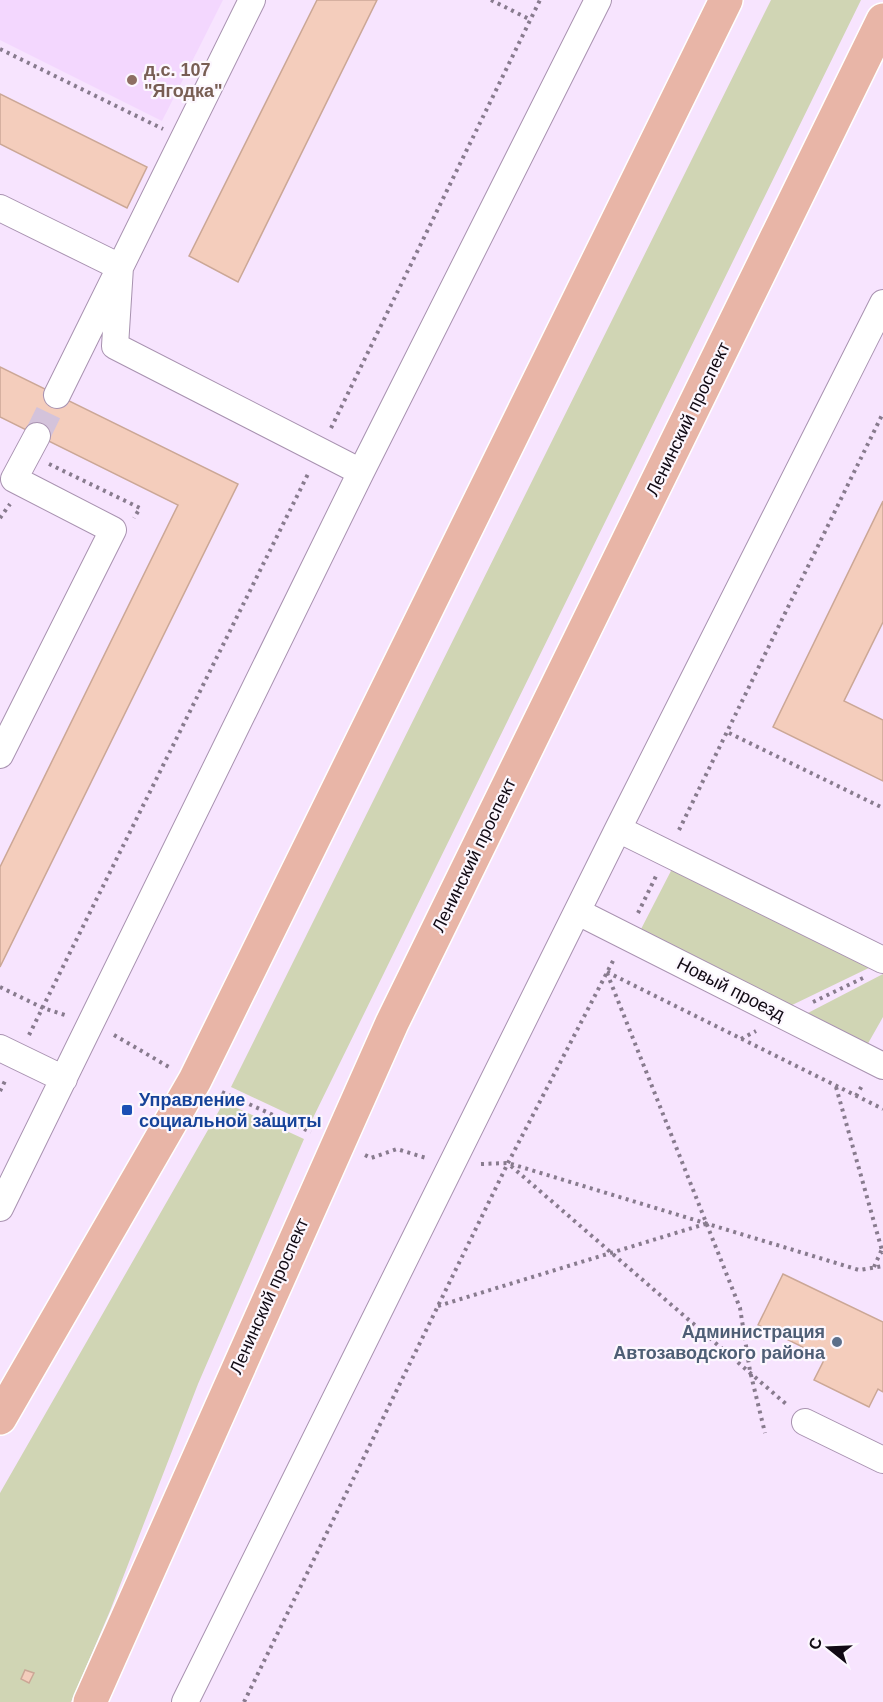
<svg xmlns="http://www.w3.org/2000/svg" width="883" height="1702" viewBox="0 0 883 1702" font-family="Arial,sans-serif">
  <style>
    .built { fill: #f3d7fe }
    .green { fill: #d0d5b4 }
    .building { fill: #f4cdbc; stroke: #cba796; stroke-width: 1.5 }
    .lines { fill: none; stroke-linecap: round; stroke-linejoin: round }
    .minor-tunnel { stroke: #d4c3db; stroke-width: 26; stroke-dasharray: 26 13; stroke-linecap: butt }
    .minor-casing { stroke: #a892b0; stroke-width: 28 }
    .major-casing { stroke: #fff; stroke-width: 36 }
    .path { stroke: #887b8e; stroke-width: 4; stroke-dasharray: 3 4.5; stroke-linecap: butt }
    .minor { stroke: #fff; stroke-width: 26 }
    .major { stroke: #e8b5a7; stroke-width: 33 }
    .education-dot { fill: #8d6e63; stroke: #fcf7fe; stroke-width: 2 }
    .transit-dot { fill: #1a4fb4; stroke: #fcf7fe; stroke-width: 2 }
    .service-dot { fill: #5c6f8a; stroke: #fcf7fe; stroke-width: 2 }
    .labels { text-anchor: middle; stroke-width: 4.5; stroke-linejoin: round; paint-order: stroke }
    .education-label { font-size: 18px; font-weight: bold; fill: #785e54; stroke: #fcf7fe; text-anchor: start }
    .street-label { font-size: 18px; fill: #110a14; stroke: #fcf7fe }
    .transit-label { font-size: 18px; font-weight: bold; fill: #164399; stroke: #fcf7fe; text-anchor: start }
    .service-label { font-size: 18px; font-weight: bold; fill: #4e5e75; stroke: #fcf7fe; text-anchor: end }
  </style>
  <rect width="100%" height="100%" fill="#f7e4fe"/>
  <path class="built" d="M 0,0 L 223,0 L 162,121 L 0,40 Z"/>
  <path class="green" d="M 771,0 L 861,0 L 310,1124 L 231,1087 Z
    M 674,865 L 877,964 L 788,1007 L 639,933 Z
    M 883,974 L 883,1017 L 866,1047 L 804,1015 Z
    M 224,1102 L 304,1139 L 198,1384 L 110,1611 L 71,1702 L 0,1702 L 0,1493 Z"/>
  <path class="building" d="M 317,0 L 377,0 L 238,282 L 189,256 Z
    M 0,94 L 147,167 L 127,208 L 0,144 Z
    M 0,367 L 238,484 L 0,967 L 0,867 L 178,505 L 0,417 Z
    M 883,501 L 883,622 L 844,701 L 883,720 L 883,781 L 773,727 Z
    M 783,1274 L 883,1322 L 883,1392 L 878,1389 L 869,1407 L 814,1380 L 825,1358 L 758,1325 Z
    M 25,1670 L 34,1673 L 29,1683 L 21,1679 Z"/>
  <g class="lines">
    <path class="minor-tunnel" d="M 37,436 L 57,395"/>
    <defs>
      <path id="minor" d="M 0,208 L 120,267 L 115,346 L 361,472
        M 57,395 L 252,0
        M 0,755 L 113,530 L 14,479 L 37,436
        M 618,829 L 883,960
        M 578,912 L 883,1066
        M 0,1048 L 64,1079
        M 0,1208 L 361,472 L 598,0
        M 805,1422 L 883,1460
        M 185,1702 L 618,829 L 883,303"/>
      <path id="major" d="M 0,1418 L 195,1080 L 726,0
        M 90,1702 L 392,1023 L 883,20"/>
    </defs>
    <use href="#minor" class="minor-casing"/>
    <use href="#major" class="major-casing"/>
    <path class="path" d="M 491,0 L 531,20
      M 0,49 L 163,129
      M 331,428 L 540,0
      M 49,464 L 140,508 L 134,518
      M 0,518 L 10,504
      M 729,733 L 883,808
      M 679,830 L 883,413
      M 638,913 L 657,874
      M 607,972 L 883,1109
      M 607,973 L 740,1308 L 750,1371 L 765,1433
      M 0,987 L 43,1008 L 68,1016
      M 813,1002 L 863,978
      M 29,1035 L 309,472
      M 114,1035 L 169,1067
      M 741,1039 L 756,1031
      M 836,1087 L 883,1254
      M 0,1091 L 6,1079
      M 222,1092 L 311,1132
      M 856,1096 L 863,1084
      M 365,1155 L 371,1158 L 397,1149 L 426,1158
      M 481,1164 L 508,1163 L 859,1270 L 883,1266
      M 511,1166 L 786,1404
      M 874,1267 L 882,1249
      M 438,1306 L 705,1224
      M 244,1702 L 508,1163 L 615,957"/>
    <use href="#minor" class="minor"/>
    <use href="#major" class="major"/>
  </g>
  <circle class="education-dot" cx="132" cy="80" r="6"/>
  <rect class="transit-dot" x="121" y="1104" width="12" height="12" rx="3"/>
  <circle class="service-dot" cx="837" cy="1342" r="6"/>
  <g class="labels">
    <g class="education-label">
      <text x="144" y="76">д.с. 107<tspan x="144" dy="21">"Ягодка"</tspan></text>
    </g>
    <g class="street-label">
      <text transform="translate(688 419) rotate(-64)" y="6">Ленинский проспект</text>
      <text transform="translate(474 855) rotate(-64)" y="6">Ленинский проспект</text>
      <text transform="translate(731 989) rotate(27)" y="6">Новый проезд</text>
      <text transform="translate(269 1296) rotate(-66)" y="6">Ленинский проспект</text>
    </g>
    <g class="transit-label">
      <text x="139" y="1106">Управление<tspan x="139" dy="21">социальной защиты</tspan></text>
    </g>
    <g class="service-label">
      <text x="825" y="1338">Администрация<tspan x="825" dy="21">Автозаводского района</tspan></text>
    </g>
  </g>
  <g transform="translate(829 1648) rotate(288)" stroke="#fcf7fe" stroke-width="4.5" paint-order="stroke">
  <path d="M0-4.5L10 22L0 15L-10 22Z" fill="#110a14"/>
  <text y="-9" font-size="16" font-weight="bold" text-anchor="middle" fill="#110a14">С</text>
  </g>
</svg>
